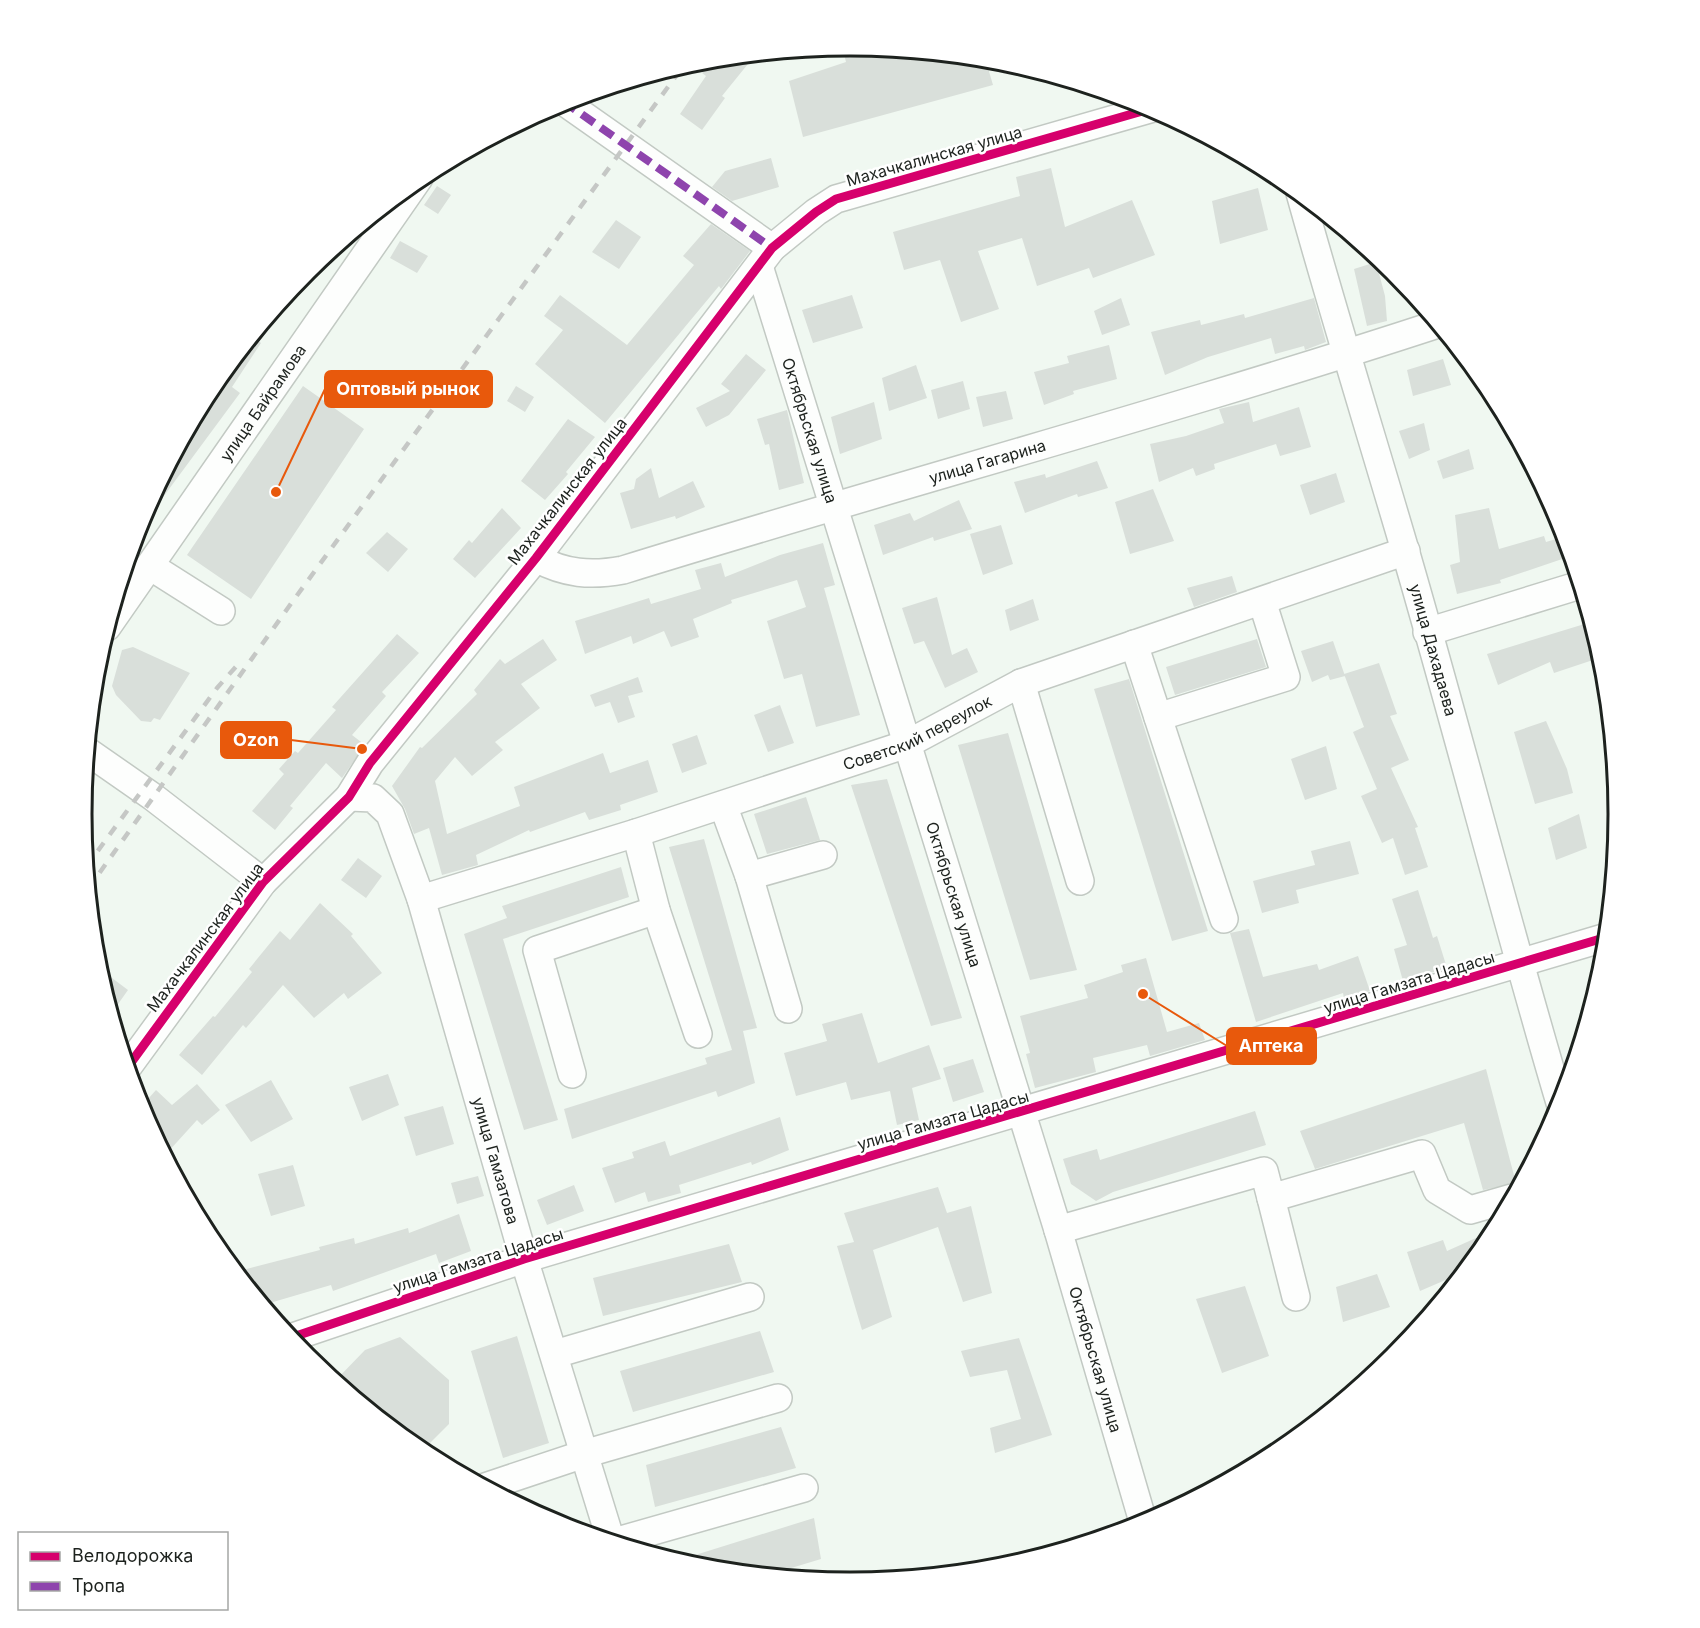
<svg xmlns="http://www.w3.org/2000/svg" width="1700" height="1628" viewBox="0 0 1700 1628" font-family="Inter,sans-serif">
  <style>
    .building { fill: #d9dfda }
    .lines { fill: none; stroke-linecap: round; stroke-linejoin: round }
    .minor-casing { stroke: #c2c9c3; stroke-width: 30 }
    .minor { stroke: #fdfefd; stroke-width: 27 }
    .rail { stroke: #c5c7c5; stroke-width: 4.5; stroke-dasharray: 10 10; stroke-linecap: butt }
    .quiet { stroke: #8e44ad; stroke-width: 8; stroke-dasharray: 15 8; stroke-linecap: butt }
    .cycleway-casing { stroke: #fff; stroke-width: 13 }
    .cycleway { stroke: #d6006c; stroke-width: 9 }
    .labels { text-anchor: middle; stroke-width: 5; stroke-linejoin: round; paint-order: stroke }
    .street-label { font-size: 16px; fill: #1d221e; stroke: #fff }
    .rim { fill: none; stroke: #1d221e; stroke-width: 3 }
    .leader { fill: none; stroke: #e8590c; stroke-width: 2 }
    .callout-dot { fill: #e8590c; stroke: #fff; stroke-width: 2 }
    .callout { fill: #e8590c; stroke: #e8590c; stroke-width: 2 }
    .callout-label { font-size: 18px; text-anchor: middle; font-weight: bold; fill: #fff }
  </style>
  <rect width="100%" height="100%" fill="#f0f8f1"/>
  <path class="building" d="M 850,45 L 985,58 L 993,85 L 803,137 L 789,81 L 846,62 L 842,46 Z
    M 756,54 L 722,96 L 725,98 L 702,130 L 680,114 L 706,76 L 702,73 L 714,58 Z
    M 771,158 L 779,187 L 732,201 L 712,187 L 725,171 Z
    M 1051,168 L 1065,227 L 1132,200 L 1155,255 L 1093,278 L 1089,268 L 1037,286 L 1022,238 L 978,251 L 999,309 L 961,322 L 940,260 L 904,270 L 893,232 L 1020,196 L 1016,177 Z
    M 437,186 L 451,195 L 438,214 L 424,205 Z
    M 1258,188 L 1268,230 L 1220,244 L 1212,201 Z
    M 616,220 L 641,237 L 619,269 L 592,252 Z
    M 711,224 L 750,251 L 721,289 L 719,286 L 605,423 L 535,364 L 563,330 L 544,316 L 560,295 L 627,345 L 694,265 L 683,256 Z
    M 400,241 L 428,256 L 417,273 L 390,258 Z
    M 1376,262 L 1385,296 L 1387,321 L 1367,326 L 1354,269 Z
    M 852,295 L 863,328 L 813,343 L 802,310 Z
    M 1121,298 L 1130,325 L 1102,335 L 1094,311 Z
    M 1314,298 L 1326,342 L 1305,350 L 1304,346 L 1275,354 L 1271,338 L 1208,357 L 1165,375 L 1151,332 L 1200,320 L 1201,325 L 1244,314 L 1245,318 Z
    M 252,336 L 261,343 L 232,387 L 240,393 L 158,504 L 150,499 L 211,386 Z
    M 1109,345 L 1117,379 L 1073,391 L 1074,394 L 1044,405 L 1034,372 L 1069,363 L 1067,356 Z
    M 746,354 L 766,370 L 729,415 L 706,427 L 696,408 L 730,391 L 721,384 Z
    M 1443,359 L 1451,385 L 1413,396 L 1407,370 Z
    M 916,365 L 927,398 L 889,411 L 882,378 Z
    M 963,381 L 970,409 L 938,419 L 931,390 Z
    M 303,386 L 364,429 L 251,599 L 187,555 Z
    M 516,386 L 534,397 L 525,412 L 507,401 Z
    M 1006,391 L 1013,419 L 983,427 L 976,397 Z
    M 874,402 L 882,439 L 840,454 L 831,417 Z
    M 1249,402 L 1253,422 L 1299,407 L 1311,447 L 1280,456 L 1276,444 L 1214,464 L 1215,469 L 1196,476 L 1193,468 L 1159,482 L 1150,444 L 1186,436 L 1224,423 L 1219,409 Z
    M 787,410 L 804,483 L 779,490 L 769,444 L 765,445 L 757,419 Z
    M 568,419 L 595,437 L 566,472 L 568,474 L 545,500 L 521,481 Z
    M 1424,423 L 1430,450 L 1409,459 L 1399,431 Z
    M 1469,449 L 1474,469 L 1443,479 L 1437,461 Z
    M 1097,461 L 1108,488 L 1078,497 L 1077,494 L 1025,513 L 1014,482 L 1045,474 L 1046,478 Z
    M 651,468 L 659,498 L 693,481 L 705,507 L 676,519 L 675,516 L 631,529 L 620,493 L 634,489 L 636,479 Z
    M 1336,473 L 1345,502 L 1310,515 L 1300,485 Z
    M 1153,489 L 1174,541 L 1130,554 L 1115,502 Z
    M 959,500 L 972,529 L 934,541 L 933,537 L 883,555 L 874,525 L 910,513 L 914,521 Z
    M 502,508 L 521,528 L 475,578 L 453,559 L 469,540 L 472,543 Z
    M 1489,508 L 1499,549 L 1544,536 L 1546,542 L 1566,536 L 1571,556 L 1500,580 L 1501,583 L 1457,594 L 1450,565 L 1460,562 L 1455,515 Z
    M 1001,525 L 1013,564 L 983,575 L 970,534 Z
    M 387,532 L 408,549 L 388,572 L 366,553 Z
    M 823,543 L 835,585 L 824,588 L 860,715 L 816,727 L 802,674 L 784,679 L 767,621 L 806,607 L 797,580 L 731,600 L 732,603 L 693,619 L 699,637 L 671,647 L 664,631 L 633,644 L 631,636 L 585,654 L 575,621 L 649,598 L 651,604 L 701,589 L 695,570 L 721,563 L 725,577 L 780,555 Z
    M 1232,576 L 1237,592 L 1194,607 L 1187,588 Z
    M 937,597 L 952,655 L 967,648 L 978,672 L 945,688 L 924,641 L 914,644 L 902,608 Z
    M 1033,599 L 1039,620 L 1010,631 L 1005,610 Z
    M 1591,622 L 1602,657 L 1554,673 L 1550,662 L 1498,685 L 1487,654 Z
    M 397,634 L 419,653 L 382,692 L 386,696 L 352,735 L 365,745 L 342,778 L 326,763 L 290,806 L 293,808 L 275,830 L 252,811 L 284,774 L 279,769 L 295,751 L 298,753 L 336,710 L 332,707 Z
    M 543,639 L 557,660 L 521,684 L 540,708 L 495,742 L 503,750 L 472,776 L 455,757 L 435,781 L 447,834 L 520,806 L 514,787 L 603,753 L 610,773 L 648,760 L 658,792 L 620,805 L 621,810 L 589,820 L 585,812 L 530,832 L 529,830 L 476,855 L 478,865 L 442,875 L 429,828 L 414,834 L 405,809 L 392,786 L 420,747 L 422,748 L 477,694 L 474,690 L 500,659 L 505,664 Z
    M 1257,639 L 1266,667 L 1175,695 L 1166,667 Z
    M 1333,641 L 1345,676 L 1330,680 L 1328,675 L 1312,682 L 1301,651 Z
    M 133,647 L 190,673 L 160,720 L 154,718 L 151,722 L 141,721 L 116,695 L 112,686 L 122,650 Z
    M 1379,663 L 1397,714 L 1390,716 L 1409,760 L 1391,768 L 1418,827 L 1415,828 L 1428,867 L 1405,875 L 1393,838 L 1382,843 L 1361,796 L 1377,789 L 1353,732 L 1364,727 L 1344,674 Z
    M 638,677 L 643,692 L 628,696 L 635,717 L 618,723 L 610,702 L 595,707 L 590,695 Z
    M 1129,679 L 1208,931 L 1172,941 L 1094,689 Z
    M 780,705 L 794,743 L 768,752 L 754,715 Z
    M 1546,721 L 1567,769 L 1573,793 L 1535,804 L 1514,732 Z
    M 1008,733 L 1077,970 L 1030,980 L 958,745 Z
    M 697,735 L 707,764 L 682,773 L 672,744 Z
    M 1326,746 L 1337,789 L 1305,800 L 1291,759 Z
    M 887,779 L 962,1018 L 931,1026 L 851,785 Z
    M 806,797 L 820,840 L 767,854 L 754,814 Z
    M 1579,814 L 1587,848 L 1556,860 L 1548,828 Z
    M 704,839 L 757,1028 L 743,1031 L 755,1083 L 718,1097 L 716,1091 L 572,1139 L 564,1109 L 707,1064 L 705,1058 L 732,1050 L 669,847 Z
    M 1350,841 L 1359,874 L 1296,890 L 1299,903 L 1262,913 L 1253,881 L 1315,865 L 1311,851 Z
    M 358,858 L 382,876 L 366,898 L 341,880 Z
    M 621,867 L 629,897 L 503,939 L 558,1120 L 524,1130 L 464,934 L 507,918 L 502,906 Z
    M 1418,890 L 1433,938 L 1437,936 L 1447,968 L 1403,981 L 1394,949 L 1407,945 L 1392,899 Z
    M 320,903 L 353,934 L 351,936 L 382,973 L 348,999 L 344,993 L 314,1018 L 283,985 L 246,1028 L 243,1025 L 202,1075 L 179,1055 L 213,1016 L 215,1017 L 252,972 L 249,969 L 280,931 L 290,940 Z
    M 1249,929 L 1263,977 L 1317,964 L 1319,970 L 1358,956 L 1370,991 L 1344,999 L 1343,993 L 1256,1022 L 1230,933 Z
    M 1146,958 L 1167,1032 L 1199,1023 L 1205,1040 L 1150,1056 L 1147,1045 L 1093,1058 L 1096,1072 L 1035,1088 L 1026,1054 L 1030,1053 L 1020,1016 L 1088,998 L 1084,985 L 1123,972 L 1121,965 Z
    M 96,966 L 128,990 L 111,1014 Z
    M 862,1013 L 878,1063 L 929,1045 L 941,1079 L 912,1088 L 919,1120 L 897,1125 L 890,1091 L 851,1100 L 846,1082 L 796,1096 L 784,1053 L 827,1041 L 822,1024 Z
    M 973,1059 L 984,1092 L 953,1102 L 943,1068 Z
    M 1486,1069 L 1516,1183 L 1483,1190 L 1464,1123 L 1315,1169 L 1300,1131 Z
    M 388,1074 L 399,1105 L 362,1121 L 349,1087 Z
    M 271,1080 L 293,1119 L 251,1142 L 225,1105 Z
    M 197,1084 L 220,1110 L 202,1125 L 197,1120 L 167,1153 L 160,1146 L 140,1108 L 156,1090 L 172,1105 Z
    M 443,1106 L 454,1144 L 416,1156 L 404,1117 Z
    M 1255,1111 L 1266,1145 L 1113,1192 L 1096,1201 L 1071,1184 L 1063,1159 L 1097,1149 L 1100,1160 Z
    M 780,1117 L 789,1150 L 752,1165 L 751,1162 L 679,1185 L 681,1193 L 648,1202 L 645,1192 L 615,1203 L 602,1168 L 634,1158 L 632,1152 L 665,1141 L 670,1156 Z
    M 293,1165 L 305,1206 L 271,1216 L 258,1174 Z
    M 478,1176 L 484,1196 L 457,1204 L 451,1183 Z
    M 574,1185 L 584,1211 L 547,1225 L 537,1200 Z
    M 938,1187 L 947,1213 L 971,1206 L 992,1293 L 963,1302 L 938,1227 L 873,1250 L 892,1317 L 862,1330 L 837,1246 L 854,1242 L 844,1213 Z
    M 459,1214 L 471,1251 L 439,1263 L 436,1254 L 333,1291 L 331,1285 L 263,1305 L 235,1272 L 320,1250 L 319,1247 L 354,1238 L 355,1244 L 408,1228 L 409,1233 Z
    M 1496,1229 L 1464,1272 L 1420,1291 L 1407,1252 L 1443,1240 L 1447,1251 Z
    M 729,1244 L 742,1282 L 603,1316 L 593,1278 Z
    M 1377,1274 L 1390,1307 L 1343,1322 L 1336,1287 Z
    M 1245,1286 L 1269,1356 L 1222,1373 L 1196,1299 Z
    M 760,1331 L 774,1372 L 633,1412 L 620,1371 Z
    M 517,1336 L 549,1443 L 503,1458 L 471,1351 Z
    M 400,1337 L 449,1380 L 449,1424 L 421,1452 L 335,1381 L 365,1350 Z
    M 1019,1338 L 1052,1435 L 995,1453 L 990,1428 L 1021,1419 L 1007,1370 L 970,1377 L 961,1351 Z
    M 781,1427 L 796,1468 L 655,1507 L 646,1465 Z
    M 814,1518 L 821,1559 L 768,1575 L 700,1568 L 676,1561 Z"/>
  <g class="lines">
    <defs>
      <g id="minor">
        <path d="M 563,101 L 772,248"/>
        <path id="s1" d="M 1300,193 C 1333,312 1370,431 1405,550 C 1459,735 1506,921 1561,1106"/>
        <path id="s2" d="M 759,266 L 1058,1230 L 1144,1525"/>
        <path id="s3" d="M 536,558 C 565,574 591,576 623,570 C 894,486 1169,412 1438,324"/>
        <path d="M 150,566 L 221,611"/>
        <path id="s4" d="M 107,627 L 419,178"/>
        <path d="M 1427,632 L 1580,585"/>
        <path d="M 1134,644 L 1224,919"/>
        <path d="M 1021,683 L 1080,881"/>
        <path d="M 1158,717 L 1286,677 L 1262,601"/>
        <path d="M 87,751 L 153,797 L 263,882"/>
        <path id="s5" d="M 349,797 L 373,798 L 390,814 L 421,899 L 524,1259 L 611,1541"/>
        <path d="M 723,805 L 749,876 L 788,1009"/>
        <path d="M 636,833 L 656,910 L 698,1034"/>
        <path d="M 749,876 L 823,855"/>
        <path id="s6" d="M 421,899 L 636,833 L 907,744 L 1021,683 L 1406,551"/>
        <path d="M 127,1068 L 263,882 L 349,797 L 370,763 L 536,558 L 772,248 L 816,212 L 836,199 L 1153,108"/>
        <path d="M 572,1074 L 537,950 L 656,910"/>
        <path d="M 1271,1198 L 1296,1297"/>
        <path d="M 1058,1230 L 1264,1171 L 1271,1198 L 1422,1154 L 1437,1190 L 1470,1210 L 1512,1198"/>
        <path d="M 290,1338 L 524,1259 L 1607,937"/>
        <path d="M 555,1354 L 750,1297"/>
        <path d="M 485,1487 L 584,1454 L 778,1398"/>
        <path d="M 614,1542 L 804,1488"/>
      </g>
    </defs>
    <use href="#minor" class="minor-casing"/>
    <use href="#minor" class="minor"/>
    <path class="rail" d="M 86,867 L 217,688 L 240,662
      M 88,889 L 290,605 L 684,65"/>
    <path class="quiet" d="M 563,101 L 772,248"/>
    <defs>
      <path id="cycleway" d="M 127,1068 L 263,882 L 349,797 L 370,763 L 536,558 L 772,248 L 816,212 L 836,199 L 1153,108
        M 290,1338 L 524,1259 L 1607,937"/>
    </defs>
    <use href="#cycleway" class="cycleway-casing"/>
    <use href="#cycleway" class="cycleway"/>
  </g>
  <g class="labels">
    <g class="street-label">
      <text transform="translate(934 156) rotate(-16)" y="6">Махачкалинская улица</text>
      <text dy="6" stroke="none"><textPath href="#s4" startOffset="273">улица Байрамова</textPath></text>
      <text dy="6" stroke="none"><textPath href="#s2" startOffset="172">Октябрьская улица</textPath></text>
      <text dy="6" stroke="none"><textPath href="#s3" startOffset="470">улица Гагарина</textPath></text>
      <text transform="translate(567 491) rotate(-52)" y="6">Махачкалинская улица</text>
      <text dy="6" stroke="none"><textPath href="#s1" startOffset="476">улица Дахадаева</textPath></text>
      <text dy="6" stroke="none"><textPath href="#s6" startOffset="524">Советский переулок</textPath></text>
      <text dy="6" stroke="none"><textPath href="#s2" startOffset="658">Октябрьская улица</textPath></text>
      <text transform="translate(205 937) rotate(-53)" y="6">Махачкалинская улица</text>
      <text transform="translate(1409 982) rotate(-17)" y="6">улица Гамзата Цадасы</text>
      <text transform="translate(943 1120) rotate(-16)" y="6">улица Гамзата Цадасы</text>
      <text dy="6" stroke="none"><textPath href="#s5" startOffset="410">улица Гамзатова</textPath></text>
      <text transform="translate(478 1260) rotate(-18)" y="6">улица Гамзата Цадасы</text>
      <text dy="6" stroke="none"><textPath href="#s2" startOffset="1144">Октябрьская улица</textPath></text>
    </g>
  </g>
  <path d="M0 0H1700V1628H0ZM92 814a758 758 0 1 1 1516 0a758 758 0 1 1-1516 0Z" fill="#fff" fill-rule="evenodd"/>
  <path class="rim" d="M92 814a758 758 0 1 1 1516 0a758 758 0 1 1-1516 0Z"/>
  <path class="leader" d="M276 492L325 389M362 749L291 740M1143 994L1227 1046"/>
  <g class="callout-dot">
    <circle cx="276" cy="492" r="6"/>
    <circle cx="362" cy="749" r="6"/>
    <circle cx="1143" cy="994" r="6"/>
  </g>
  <g class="callout">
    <rect x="325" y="371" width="167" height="36" rx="6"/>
    <rect x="221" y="722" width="70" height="36" rx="6"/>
    <rect x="1227" y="1028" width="89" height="36" rx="6"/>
  </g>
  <g class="callout-label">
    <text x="408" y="395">Оптовый рынок</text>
    <text x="256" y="746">Ozon</text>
    <text x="1271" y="1052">Аптека</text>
  </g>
  <rect x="18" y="1532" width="210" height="78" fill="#ffffff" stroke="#a5a7a5" stroke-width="1.5"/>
  <rect x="30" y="1552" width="30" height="9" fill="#d6006c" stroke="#a5a7a5" stroke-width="1.5"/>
  <text x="72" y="1562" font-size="18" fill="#1d221e">Велодорожка</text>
  <rect x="30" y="1582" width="30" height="9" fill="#8e44ad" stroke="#a5a7a5" stroke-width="1.5"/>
  <text x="72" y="1592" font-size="18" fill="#1d221e">Тропа</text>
</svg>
